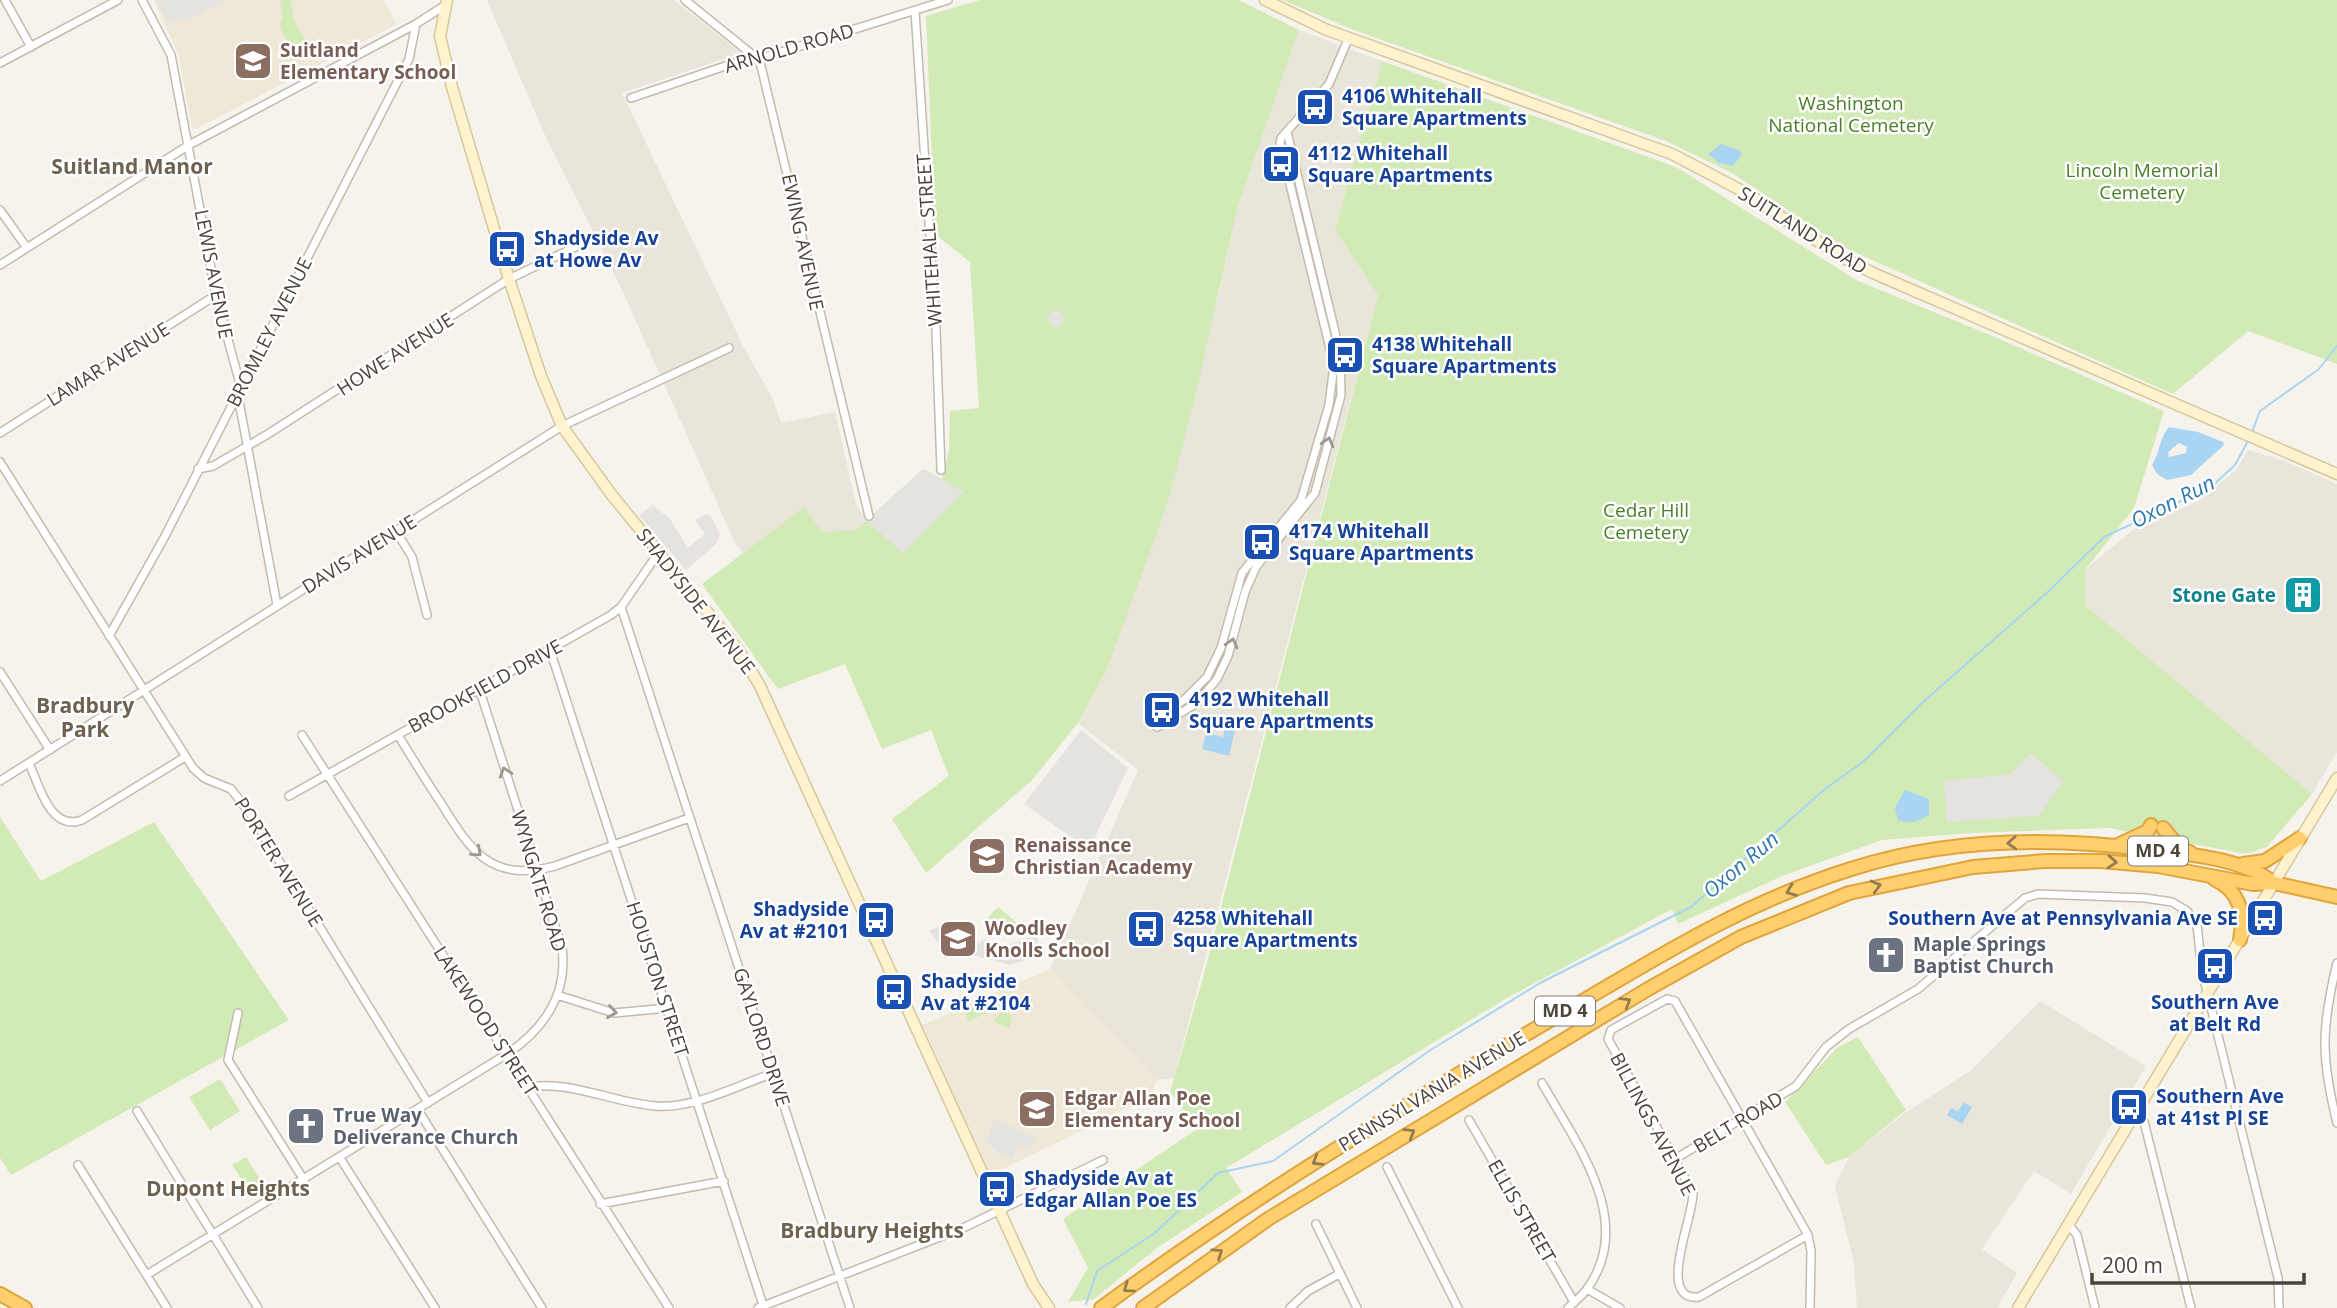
<svg xmlns="http://www.w3.org/2000/svg" width="2337" height="1308" viewBox="0 0 2337 1308" font-family="'Open Sans',sans-serif">
  <style>
    .residential { fill: #eae5da }
    .education { fill: #efe8d6 }
    .green { fill: #d2eab5 }
    .parking { fill: #e5e3e0 }
    .water { fill: #a9d4f2; fill-rule: evenodd }
    .lines { fill: none; stroke-linecap: round; stroke-linejoin: round }
    .stream { stroke: #a9d4f2; stroke-width: 2 }
    .street-casing { stroke: #c2bbae; stroke-width: 10 }
    .secondary-casing { stroke: #d6c79b; stroke-width: 13 }
    .highway-casing { stroke: #e0a43c; stroke-width: 16 }
    .street { stroke: #fff; stroke-width: 7 }
    .secondary { stroke: #fff3cd; stroke-width: 10 }
    .highway { stroke: #ffcf6e; stroke-width: 12 }
    .oneway { stroke: #9c9892 }
    .oneway2 { stroke: #937c4e }
    .labels { text-anchor: middle; stroke-width: 5; stroke-linejoin: round; paint-order: stroke }
    .shield { fill: #fff; stroke: #817c74; stroke-width: 2 }
    .shield-label { font-size: 18px; font-weight: bold; fill: #4b4439 }
    .street-label { font-size: 19px; fill: #4b4439; stroke: #fff }
    .education-label { font-size: 19px; font-weight: bold; fill: #785e54; stroke: #fff; text-anchor: start }
    .transit-label { font-size: 19px; font-weight: bold; fill: #164399; stroke: #fff; text-anchor: start }
    .park-label { font-size: 19px; fill: #4a7f2a; stroke: #fff }
    .culture-label { font-size: 19px; font-weight: bold; fill: #0d838f; stroke: #fff; text-anchor: end }
    .worship-label { font-size: 19px; font-weight: bold; fill: #5b616d; stroke: #fff; text-anchor: start }
    .neighbourhood-label { font-size: 21px; font-weight: bold; fill: #6e6250; stroke: #fff }
    .water-label { font-size: 21px; font-style: italic; fill: #2e7ab2; stroke: #fff }
  </style>
  <rect width="100%" height="100%" fill="#f6f3ec"/>
  <path class="residential" d="M 487,0 L 674,0 L 741,53 L 622,93 L 744,348 L 773,399 L 781,423 L 835,412 L 856,504 L 867,521 L 856,530 L 822,532 L 804,508 L 743,553 L 734,541 L 623,292 L 545,135 Z
    M 1299,30 L 1382,61 L 1335,230 L 1378,294 L 1174,1078 L 1157,1080 L 1050,969 L 1138,770 L 1078,723 L 1107,669 L 1219,295 L 1238,206 Z
    M 2248,450 L 2285,461 L 2337,484 L 2337,752 L 2312,794 L 2085,605 L 2084,570 L 2133,530 L 2198,501 L 2236,470 Z
    M 2040,1001 L 2146,1066 L 2071,1194 L 2034,1171 L 1982,1249 L 2017,1273 L 1997,1308 L 1857,1308 L 1854,1263 L 1835,1186 L 1849,1157 L 1905,1113 L 1970,1071 Z"/>
  <path class="education" d="M 154,0 L 383,0 L 397,24 L 196,129 L 192,128 L 179,56 Z
    M 1050,969 L 1157,1080 L 1150,1097 L 989,1176 L 923,1025 Z"/>
  <path class="green" d="M 280,0 L 290,0 L 294,20 L 305,40 L 290,48 L 280,27 L 283,16 Z
    M 980,0 L 1239,0 L 1299,30 L 1238,206 L 1195,398 L 1166,508 L 1107,669 L 1078,723 L 1032,780 L 926,873 L 892,819 L 949,776 L 931,730 L 882,749 L 845,664 L 778,689 L 702,584 L 804,507 L 822,532 L 856,530 L 923,469 L 942,479 L 949,451 L 950,411 L 979,408 L 970,262 L 935,234 L 926,16 Z
    M 1283,0 L 2337,0 L 2337,364 L 2248,331 L 2173,394 L 1845,248 L 1732,173 L 1666,141 L 1351,29 Z
    M 1382,61 L 1676,167 L 1858,281 L 1990,335 L 2164,411 L 2134,508 L 2085,570 L 2085,605 L 2312,794 L 2267,847 L 2246,854 L 2109,828 L 1972,833 L 1882,840 L 1782,876 L 1678,924 L 1672,909 L 1507,998 L 1226,1168 L 1242,1192 L 1157,1248 L 1094,1299 L 1068,1302 L 1088,1268 L 1063,1219 L 1197,1129 L 1170,1092 L 1204,974 L 1378,295 L 1335,230 Z
    M 0,817 L 41,881 L 154,822 L 289,1020 L 11,1175 L 0,1158 Z
    M 998,907 L 1022,927 L 1009,936 L 988,918 Z
    M 982,1004 L 987,1005 L 987,1013 L 968,1021 L 965,1012 Z
    M 1004,1011 L 1012,1016 L 1009,1028 L 994,1022 L 1000,1012 Z
    M 1858,1037 L 1906,1110 L 1849,1157 L 1826,1165 L 1785,1102 L 1837,1048 Z
    M 220,1079 L 240,1111 L 210,1130 L 189,1097 Z
    M 246,1157 L 261,1181 L 248,1189 L 232,1165 Z"/>
  <path class="parking" d="M 156,0 L 226,0 L 186,21 L 183,17 L 169,24 Z
    M1048 319a8 8 0 1 1 16 0a8 8 0 1 1-16 0Z
    M 923,469 L 964,492 L 903,553 L 867,521 Z
    M 653,505 L 670,519 L 688,548 L 705,534 L 695,520 L 706,514 L 711,516 L 720,535 L 716,544 L 686,570 L 639,515 Z
    M 1081,730 L 1128,768 L 1092,843 L 1080,843 L 1024,804 Z
    M 2031,753 L 2063,781 L 2039,816 L 1947,822 L 1944,781 L 2010,774 Z
    M 951,921 L 966,924 L 979,944 L 984,939 L 1005,946 L 1036,935 L 1043,954 L 1011,965 L 972,955 L 950,958 L 929,931 Z
    M 994,1118 L 1036,1139 L 1030,1149 L 1017,1145 L 1013,1159 L 998,1154 L 986,1141 Z"/>
  <path class="water" d="M 1721,144 L 1739,150 L 1742,154 L 1733,166 L 1719,163 L 1708,154 Z
    M 2169,427 L 2198,432 L 2223,442 L 2224,445 L 2191,475 L 2167,480 L 2157,474 L 2152,465 C 2160,453 2159,438 2169,427 ZM 2179,443 L 2187,447 L 2186,453 L 2169,457 L 2168,452 Z
    M 1225,728 L 1235,730 L 1229,756 L 1202,749 L 1206,733 L 1223,737 Z
    M 1905,790 L 1929,799 L 1929,814 C 1921,821 1909,825 1898,820 L 1895,808 Z
    M 1964,1102 L 1972,1107 L 1962,1124 L 1947,1115 L 1951,1108 L 1958,1111 Z"/>
  <g class="lines">
    <path class="stream" d="M 2252,432 L 2260,411 L 2319,369 L 2337,346
      M 1086,1304 L 1097,1271 L 1155,1233 L 1218,1173 L 1273,1161 L 1429,1051 L 1540,983 L 1691,907 L 1825,789 L 1863,762 L 1922,703 L 2051,589 L 2104,537 L 2211,487 L 2235,465 L 2248,441"/>
    <defs>
      <path id="street" d="M 5,0 L 31,47
        M 142,0 L 171,55 L 216,295 L 241,388
        M 685,0 L 754,56 L 761,66 L 869,516
        M 915,11 L 936,329 L 941,470
        M 0,63 L 118,0
        M 631,98 L 746,59 L 762,58 L 948,0
        M 1287,132 L 1340,353 L 1341,395 L 1315,493 L 1256,567 L 1245,592 L 1228,656 L 1217,679 L 1197,703 L 1157,727 L 1154,718 L 1184,700 L 1207,677 L 1221,648 L 1242,573 L 1301,500 L 1329,405 L 1334,365 L 1280,143 L 1281,138 L 1329,84 L 1349,37
        M 0,210 L 27,248
        M 0,265 L 189,145 L 416,24 L 444,6
        M 238,396 L 277,605
        M 0,433 L 216,295
        M 0,462 L 193,768 L 204,778 L 231,789 L 249,812 L 428,1103
        M 198,469 L 213,466 L 268,434 L 509,279 L 592,239
        M 396,531 L 412,557 L 427,615
        M 621,607 L 850,1308
        M 109,636 L 164,538 L 409,59 L 416,24
        M 550,650 L 764,1308
        M 0,672 L 50,750
        M 302,735 L 669,1308
        M 398,735 C 412,758 426,781 441,803 C 471,852 492,883 555,866 L 689,818
        M 29,763 C 39,785 50,832 82,820 L 185,757
        M 0,781 L 562,426 L 729,348
        M 289,796 L 611,615 L 621,607 L 659,552
        M 2337,963 C 2321,1029 2321,1058 2337,1123
        M 557,995 L 614,1013 L 668,1008
        M 238,1013 L 228,1060 L 304,1180
        M 1542,1083 C 1575,1142 1637,1221 1587,1289 C 1582,1296 1574,1302 1568,1308
        M 529,1087 C 570,1080 614,1103 656,1106 C 694,1109 738,1085 774,1073
        M 2140,1106 L 2191,1308
        M 418,1110 L 542,1308
        M 137,1111 L 258,1308
        M 1469,1120 L 1574,1302
        M 340,1158 L 435,1308
        M 1675,1159 L 1796,1086 L 1826,1047 L 1849,1029 L 1918,989 L 2025,898 L 2038,894 L 2145,898 L 2172,902 L 2187,911 L 2197,925 L 2202,971 L 2278,1278 L 2279,1308
        M 78,1165 L 167,1308
        M 1387,1167 L 1458,1308
        M 600,1204 L 724,1181
        M 1316,1224 L 1357,1308
        M 2068,1224 L 2077,1235 L 2095,1308
        M 1808,1235 L 1699,1297 C 1655,1302 1694,1216 1693,1193 L 1608,1039 L 1611,1030 L 1667,999 L 1675,1001 L 1808,1235 L 1811,1251 L 1810,1308
        M 148,1274 L 507,1054 C 544,1029 568,994 562,948 L 480,691
        M 1587,1289 L 1620,1308
        M 758,1308 L 963,1228 L 1103,1160
        M 1290,1308 L 1308,1291 L 1339,1274"/>
      <path id="secondary" d="M 447,0 L 440,36 L 452,87 L 509,279 L 541,376 L 562,426 L 611,494 L 740,652 L 760,686 L 1033,1284 L 1049,1308
        M 1265,0 L 1327,30 L 1672,154 L 1748,194 L 1838,255 L 1873,273 L 2337,474
        M 2018,1308 L 2337,778"/>
      <path id="highway" d="M 2163,828 L 2181,849 L 2190,852
        M 2120,844 L 2148,831 L 2151,825
        M 2243,864 L 2265,861 L 2300,838
        M 2214,879 C 2240,891 2245,913 2240,940
        M 0,1294 L 25,1308
        M 1101,1308 C 1247,1201 1402,1106 1559,1015 C 1656,958 1742,903 1851,869 C 1944,839 2047,837 2143,849 C 2184,854 2241,857 2274,883
        M 1143,1308 L 1268,1219 L 1648,989 L 1741,937 L 1849,893 L 1973,867 L 2045,861 L 2101,861 L 2158,866 L 2253,884 L 2274,883 L 2337,897"/>
    </defs>
    <use href="#street" class="street-casing"/>
    <use href="#secondary" class="secondary-casing"/>
    <use href="#highway" class="highway-casing"/>
    <use href="#street" class="street"/>
    <use href="#secondary" class="secondary"/>
    <use href="#highway" class="highway"/>
  </g>
  <defs><path id="oneway-chevron" d="M-2-3.5L2.5 0L-2 3.5" fill="none" stroke-width="1.6" stroke-linecap="round" stroke-linejoin="round" transform="scale(1.75)"/></defs>
  <g class="oneway">
    <use href="#oneway-chevron" transform="translate(1328 442) rotate(-74)"/>
    <use href="#oneway-chevron" transform="translate(1232 643) rotate(-74)"/>
    <use href="#oneway-chevron" transform="translate(505 772) rotate(-108)"/>
    <use href="#oneway-chevron" transform="translate(477 852) rotate(41)"/>
    <use href="#oneway-chevron" transform="translate(612 1012) rotate(9)"/>
  </g>
  <g class="oneway2">
    <use href="#oneway-chevron" transform="translate(2012 843) rotate(177)"/>
    <use href="#oneway-chevron" transform="translate(2112 862) rotate(4)"/>
    <use href="#oneway-chevron" transform="translate(1876 886) rotate(-15)"/>
    <use href="#oneway-chevron" transform="translate(1791 891) rotate(159)"/>
    <use href="#oneway-chevron" transform="translate(1626 1002) rotate(-31)"/>
    <use href="#oneway-chevron" transform="translate(1410 1133) rotate(-32)"/>
    <use href="#oneway-chevron" transform="translate(1317 1161) rotate(149)"/>
    <use href="#oneway-chevron" transform="translate(1218 1253) rotate(-34)"/>
    <use href="#oneway-chevron" transform="translate(1128 1288) rotate(144)"/>
  </g>
  <defs>
    <symbol id="school-square" viewBox="-11 -11 22 22"><rect x="-9" y="-9" width="18" height="18" rx="4" fill="#8d6e63" stroke="#fff"/><path d="M0-5L7-2L0 1L-7-2ZM-4 1L0 2.5L4 1V4Q0 6-4 4Z" fill="#fff"/></symbol>
    <symbol id="bus-square" viewBox="-11 -11 22 22"><rect x="-9" y="-9" width="18" height="18" rx="4" fill="#1a4fb4" stroke="#fff"/><path d="M-5-6H5V4H4V6H2V4H-2V6H-4V4H-5ZM-3.5-4V0h7V-4ZM-3.5 1.2v1.5H-2V1.2ZM2 1.2v1.5H3.5V1.2Z" fill="#fff"/></symbol>
    <symbol id="building-square" viewBox="-11 -11 22 22"><rect x="-9" y="-9" width="18" height="18" rx="4" fill="#0f9aa8" stroke="#fff"/><path d="M-4-6H4V6H1V3H-1V6H-4ZM-2.5-4.3h1.7v1.8h-1.7ZM.8-4.3h1.7v1.8H.8ZM-2.5-1h1.7V.8h-1.7ZM.8-1h1.7V.8H.8Z" fill="#fff"/></symbol>
    <symbol id="church-square" viewBox="-11 -11 22 22"><rect x="-9" y="-9" width="18" height="18" rx="4" fill="#6b7280" stroke="#fff"/><path d="M-1.2-6h2.4v3.5h3.3v2.4h-3.3V6h-2.4V-.1h-3.3v-2.4h3.3Z" fill="#fff"/></symbol>
  </defs>
  <g fill-rule="evenodd">
    <use href="#school-square" x="231" y="39" width="44" height="44"/>
    <use href="#bus-square" x="1293" y="85" width="44" height="44"/>
    <use href="#bus-square" x="1259" y="142" width="44" height="44"/>
    <use href="#bus-square" x="485" y="227" width="44" height="44"/>
    <use href="#bus-square" x="1323" y="333" width="44" height="44"/>
    <use href="#bus-square" x="1240" y="520" width="44" height="44"/>
    <use href="#building-square" x="2281" y="573" width="44" height="44"/>
    <use href="#bus-square" x="1140" y="688" width="44" height="44"/>
    <use href="#school-square" x="965" y="834" width="44" height="44"/>
    <use href="#bus-square" x="2243" y="896" width="44" height="44"/>
    <use href="#bus-square" x="854" y="898" width="44" height="44"/>
    <use href="#bus-square" x="1124" y="907" width="44" height="44"/>
    <use href="#school-square" x="936" y="917" width="44" height="44"/>
    <use href="#church-square" x="1864" y="933" width="44" height="44"/>
    <use href="#bus-square" x="2193" y="944" width="44" height="44"/>
    <use href="#bus-square" x="872" y="970" width="44" height="44"/>
    <use href="#bus-square" x="2107" y="1085" width="44" height="44"/>
    <use href="#school-square" x="1015" y="1087" width="44" height="44"/>
    <use href="#church-square" x="284" y="1104" width="44" height="44"/>
    <use href="#bus-square" x="975" y="1167" width="44" height="44"/>
  </g>
  <g class="labels">
    <g class="shield">
      <rect x="2128" y="836.5" width="60" height="29" rx="5"/>
      <rect x="1535" y="996.5" width="60" height="29" rx="5"/>
    </g>
    <g class="shield-label">
      <text x="2158" y="857">MD 4</text>
      <text x="1565" y="1017">MD 4</text>
    </g>
    <g class="street-label">
      <text transform="translate(789 48) rotate(-16)" y="7">ARNOLD ROAD</text>
      <text transform="translate(1803 230) rotate(32)" y="7">SUITLAND ROAD</text>
      <text transform="translate(929 240) rotate(-94)" y="7">WHITEHALL STREET</text>
      <text transform="translate(803 242) rotate(78)" y="7">EWING AVENUE</text>
      <text transform="translate(214 274) rotate(79)" y="7">LEWIS AVENUE</text>
      <text transform="translate(269 332) rotate(-63)" y="7">BROMLEY AVENUE</text>
      <text transform="translate(395 354) rotate(-33)" y="7">HOWE AVENUE</text>
      <text transform="translate(108 364) rotate(-32)" y="7">LAMAR AVENUE</text>
      <text transform="translate(359 554) rotate(-32)" y="7">DAVIS AVENUE</text>
      <text transform="translate(696 601) rotate(52)" y="7">SHADYSIDE AVENUE</text>
      <text transform="translate(485 686) rotate(-29)" y="7">BROOKFIELD DRIVE</text>
      <text transform="translate(279 862) rotate(58)" y="7">PORTER AVENUE</text>
      <text transform="translate(539 881) rotate(73)" y="7">WYNGATE ROAD</text>
      <text transform="translate(658 979) rotate(72)" y="7">HOUSTON STREET</text>
      <text transform="translate(486 1021) rotate(57)" y="7">LAKEWOOD STREET</text>
      <text transform="translate(762 1037) rotate(72)" y="7">GAYLORD DRIVE</text>
      <text transform="translate(1432 1091) rotate(-31)" y="7">PENNSYLVANIA AVENUE</text>
      <text transform="translate(1738 1122) rotate(-31)" y="7">BELT ROAD</text>
      <text transform="translate(1653 1124) rotate(62)" y="7">BILLINGS AVENUE</text>
      <text transform="translate(1522 1211) rotate(60)" y="7">ELLIS STREET</text>
    </g>
    <g class="education-label">
      <text x="280" y="57">Suitland<tspan x="280" dy="22">Elementary School</tspan></text>
      <text x="1014" y="852">Renaissance<tspan x="1014" dy="22">Christian Academy</tspan></text>
      <text x="985" y="935">Woodley<tspan x="985" dy="22">Knolls School</tspan></text>
      <text x="1064" y="1105">Edgar Allan Poe<tspan x="1064" dy="22">Elementary School</tspan></text>
    </g>
    <g class="transit-label">
      <text x="1342" y="103">4106 Whitehall<tspan x="1342" dy="22">Square Apartments</tspan></text>
      <text x="1308" y="160">4112 Whitehall<tspan x="1308" dy="22">Square Apartments</tspan></text>
      <text x="534" y="245">Shadyside Av<tspan x="534" dy="22">at Howe Av</tspan></text>
      <text x="1372" y="351">4138 Whitehall<tspan x="1372" dy="22">Square Apartments</tspan></text>
      <text x="1289" y="538">4174 Whitehall<tspan x="1289" dy="22">Square Apartments</tspan></text>
      <text x="1189" y="706">4192 Whitehall<tspan x="1189" dy="22">Square Apartments</tspan></text>
      <text x="849" y="916" text-anchor="end">Shadyside<tspan x="849" dy="22">Av at #2101</tspan></text>
      <text x="1173" y="925">4258 Whitehall<tspan x="1173" dy="22">Square Apartments</tspan></text>
      <text x="2238" y="925" text-anchor="end">Southern Ave at Pennsylvania Ave SE</text>
      <text x="921" y="988">Shadyside<tspan x="921" dy="22">Av at #2104</tspan></text>
      <text x="2215" y="1009" text-anchor="middle">Southern Ave<tspan x="2215" dy="22">at Belt Rd</tspan></text>
      <text x="2156" y="1103">Southern Ave<tspan x="2156" dy="22">at 41st Pl SE</tspan></text>
      <text x="1024" y="1185">Shadyside Av at<tspan x="1024" dy="22">Edgar Allan Poe ES</tspan></text>
    </g>
    <g class="park-label">
      <text x="1851" y="110">Washington<tspan x="1851" dy="22">National Cemetery</tspan></text>
      <text x="2142" y="177">Lincoln Memorial<tspan x="2142" dy="22">Cemetery</tspan></text>
      <text x="1646" y="517">Cedar Hill<tspan x="1646" dy="22">Cemetery</tspan></text>
    </g>
    <g class="culture-label">
      <text x="2276" y="602">Stone Gate</text>
    </g>
    <g class="worship-label">
      <text x="1913" y="951">Maple Springs<tspan x="1913" dy="22">Baptist Church</tspan></text>
      <text x="333" y="1122">True Way<tspan x="333" dy="22">Deliverance Church</tspan></text>
    </g>
    <g class="neighbourhood-label">
      <text x="132" y="174">Suitland Manor</text>
      <text x="85" y="713">Bradbury<tspan x="85" dy="24">Park</tspan></text>
      <text x="228" y="1196">Dupont Heights</text>
      <text x="872" y="1238">Bradbury Heights</text>
    </g>
    <g class="water-label">
      <text transform="translate(2173 502) rotate(-27)" y="7">Oxon Run</text>
      <text transform="translate(1741 865) rotate(-40)" y="7">Oxon Run</text>
    </g>
  </g>
  <path d="M2092 1273v10h212v-10" fill="none" stroke="#4b4439" stroke-width="3.5"/>
  <text x="2102" y="1273" font-size="21" fill="#4b4439" stroke="#ffffff" stroke-width="5" paint-order="stroke">200 m</text>
</svg>
